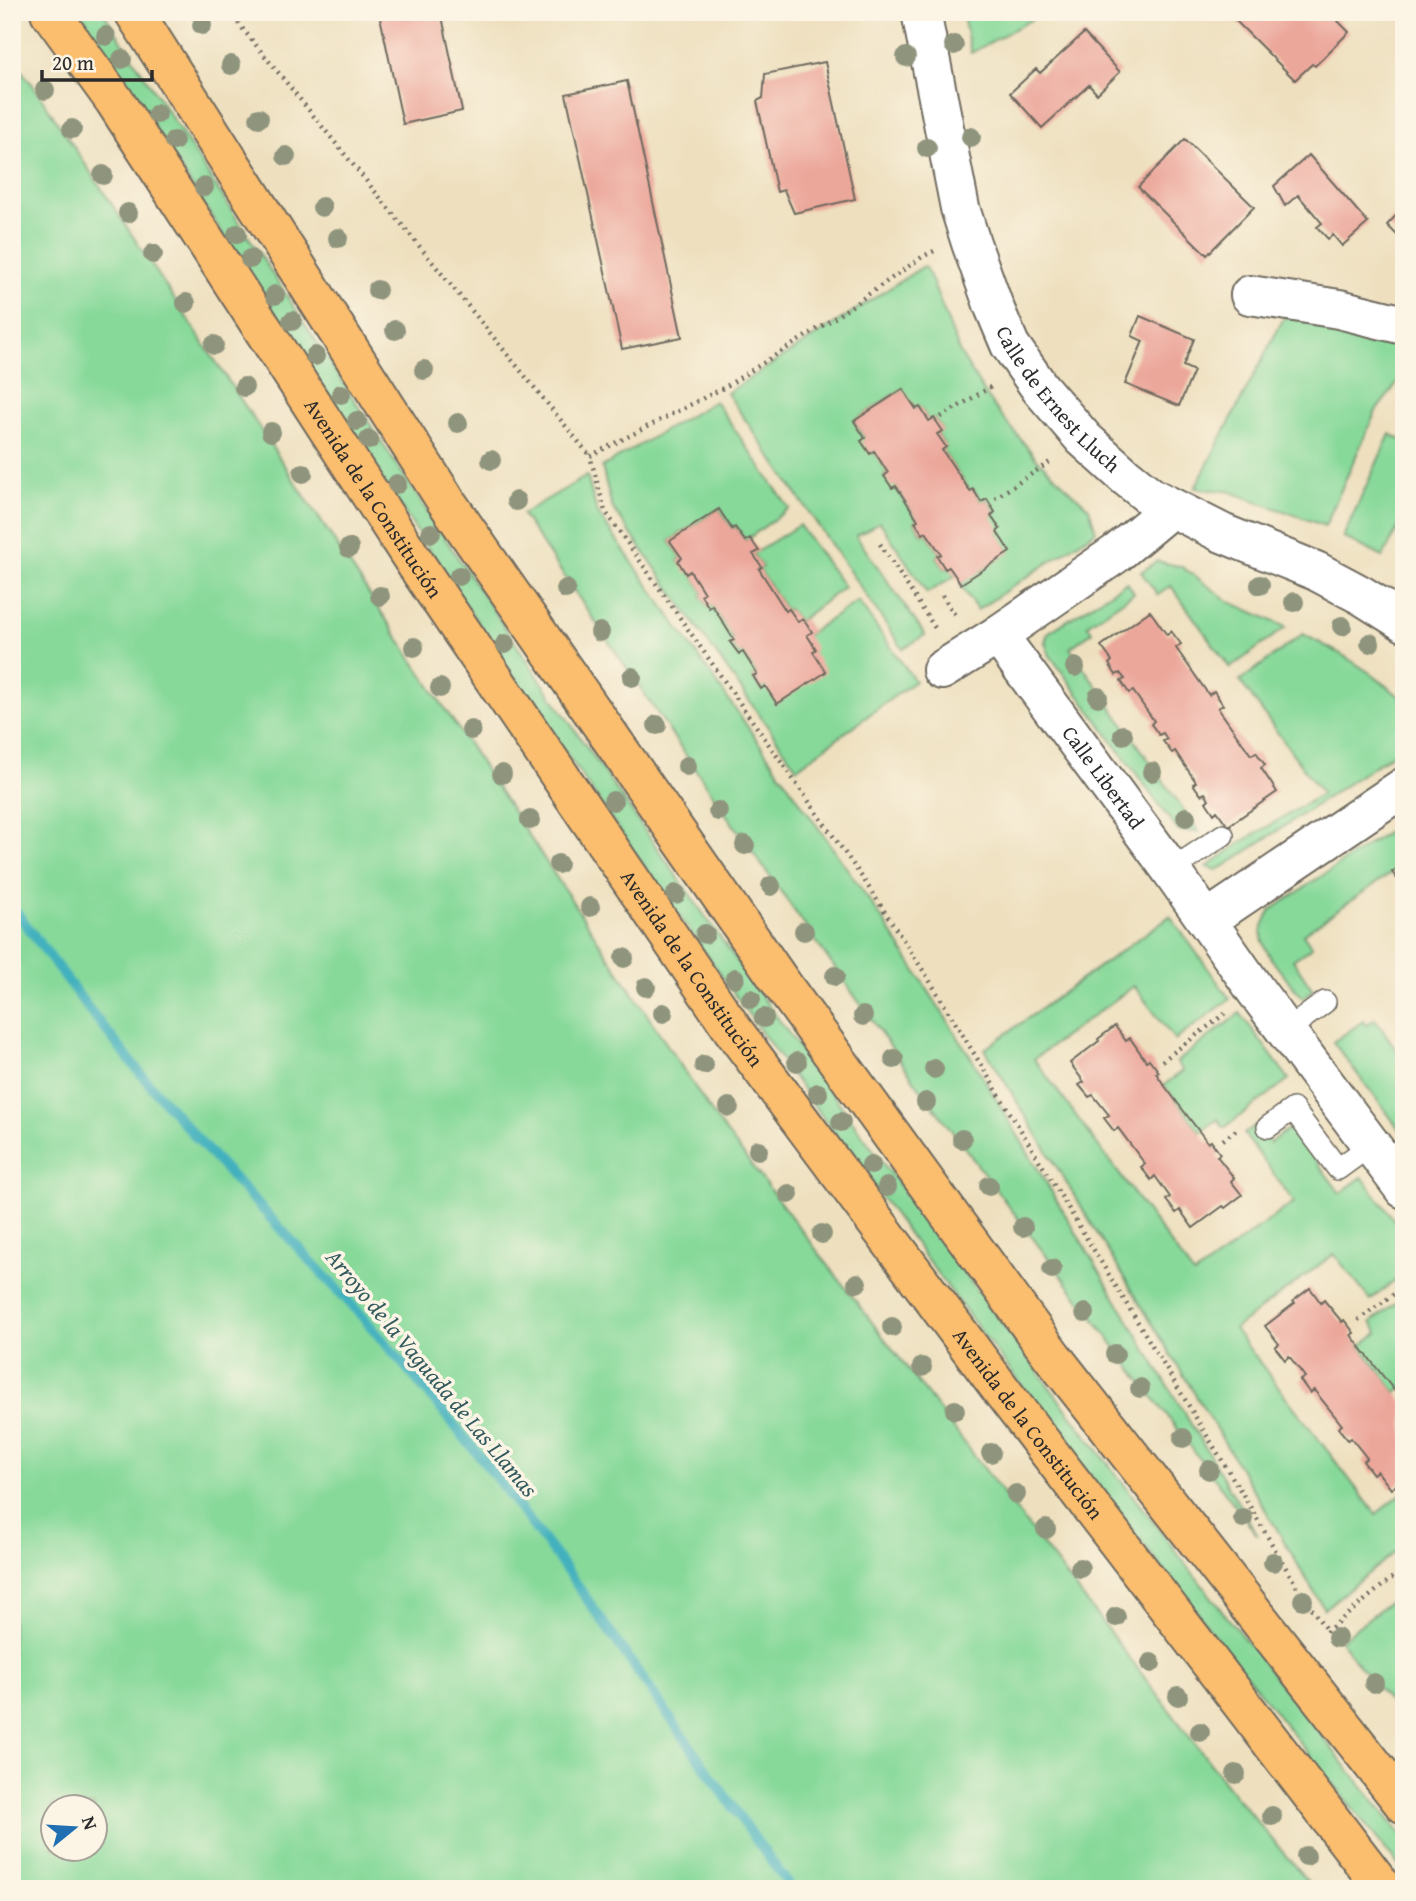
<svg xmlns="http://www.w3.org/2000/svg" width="1416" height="1901" viewBox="0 0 1416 1901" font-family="'Gentium Book Plus',serif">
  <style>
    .green { fill: #87d99a; stroke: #598262; stroke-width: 2; fill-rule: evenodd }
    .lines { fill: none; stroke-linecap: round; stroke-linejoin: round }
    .stream { stroke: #42b1bd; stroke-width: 10 }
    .building { fill: #eca79b }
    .service-casing { stroke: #6f6a5f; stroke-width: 24 }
    .minor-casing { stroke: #6f6a5f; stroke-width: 42 }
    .primary-casing { stroke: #6f6a5f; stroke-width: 42 }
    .path { stroke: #6f6a5f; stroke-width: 4.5; stroke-dasharray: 2 5; stroke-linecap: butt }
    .service { stroke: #fff; stroke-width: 21 }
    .minor { stroke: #fff; stroke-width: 38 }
    .primary { stroke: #fbbd6e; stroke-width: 38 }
    .tree { fill: #8f947d }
    .labels { text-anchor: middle; stroke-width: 7; stroke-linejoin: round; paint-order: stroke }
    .street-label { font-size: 21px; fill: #2b2b2b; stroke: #fcf5e5 }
    .water-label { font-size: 23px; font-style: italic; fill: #335a5e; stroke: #fcf5e5 }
  </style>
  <rect width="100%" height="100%" fill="#fcf5e5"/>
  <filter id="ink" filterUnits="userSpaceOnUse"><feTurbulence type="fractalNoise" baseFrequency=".0143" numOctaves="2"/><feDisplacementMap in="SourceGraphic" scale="14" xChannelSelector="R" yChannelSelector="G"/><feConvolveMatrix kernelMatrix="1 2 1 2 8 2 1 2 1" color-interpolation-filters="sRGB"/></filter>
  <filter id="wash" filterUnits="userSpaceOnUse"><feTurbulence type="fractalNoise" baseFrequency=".00686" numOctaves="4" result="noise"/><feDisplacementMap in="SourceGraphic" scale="28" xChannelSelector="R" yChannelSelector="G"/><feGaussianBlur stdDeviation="1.57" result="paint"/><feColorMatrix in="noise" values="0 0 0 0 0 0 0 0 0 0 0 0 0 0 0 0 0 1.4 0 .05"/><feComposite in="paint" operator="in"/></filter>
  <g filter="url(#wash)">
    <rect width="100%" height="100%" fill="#eee0bf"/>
    <path class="green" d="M 80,12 L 103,12 C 251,239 395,468 548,691 C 818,1084 1102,1468 1404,1838 L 1404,1872 C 1141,1549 888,1216 650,874 C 452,592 266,302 80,12 Z
      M 962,12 L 1045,12 L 971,53 Z
      M 12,59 L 33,85 L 716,1119 L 1233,1793 L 1314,1889 L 12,1889 ZM 52,1806 L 94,1806 L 94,1848 L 52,1848 Z
      M 924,266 L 930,276 L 960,353 L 991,403 L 1036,458 L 1089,508 L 1096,531 L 977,610 L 960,584 L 1009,552 L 997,532 L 990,516 L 995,512 L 987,499 L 981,502 L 973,489 L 970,491 L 942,450 L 946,447 L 937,434 L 942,430 L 934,418 L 929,421 L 920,407 L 916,409 L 902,389 L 854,421 L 888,473 L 884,476 L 896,486 L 918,520 L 915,522 L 922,534 L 926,532 L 941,554 L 937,557 L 945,569 L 949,567 L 955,576 L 927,593 L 880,522 L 856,536 L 925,635 L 903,649 L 727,393 Z
      M 1287,312 L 1404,336 L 1404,375 L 1376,411 L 1325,526 L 1231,492 C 1218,489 1208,491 1195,488 Z
      M 715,401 L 789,508 L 745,541 L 736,527 L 732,529 L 719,509 L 670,541 L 682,558 L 678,561 L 690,571 L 704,593 L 701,595 L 708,607 L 712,605 L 734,640 L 731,642 L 739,654 L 743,652 L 757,674 L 753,677 L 761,689 L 813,652 L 807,635 L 858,601 L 915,681 L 797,768 L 612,507 L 602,467 Z
      M 1390,434 L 1404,441 L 1404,516 L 1383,557 L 1343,537 Z
      M 587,476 L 597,512 L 883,920 L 972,1059 L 1258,1536 L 924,1094 L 728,817 L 522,514 Z
      M 799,525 L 844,587 L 798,622 L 789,609 L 786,611 L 759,569 L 762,567 L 753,554 Z
      M 1157,561 L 1182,567 L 1230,602 L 1286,627 L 1230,668 L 1171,586 L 1158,595 L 1141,572 Z
      M 1127,582 L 1134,593 L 1087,625 L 1092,632 L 1070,648 L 1199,832 L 1178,831 L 1049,654 L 1045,642 L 1048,633 Z
      M 1303,634 L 1341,654 L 1370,673 L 1404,700 L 1404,746 L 1225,866 L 1217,870 L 1207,867 L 1240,843 L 1322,794 L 1240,681 Z
      M 1404,821 L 1404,864 L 1303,934 L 1312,947 L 1293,960 L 1313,990 L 1303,998 C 1291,983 1263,955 1262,936 C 1261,927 1266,918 1271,910 Z
      M 1170,916 L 1230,999 L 1175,1040 L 1134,986 L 1034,1059 L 1194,1275 L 1294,1202 L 1244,1134 L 1256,1125 L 1270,1143 L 1291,1127 L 1340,1193 L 1362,1177 L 1404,1233 L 1404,1274 L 1370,1300 L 1334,1254 L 1234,1329 L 1376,1514 L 1404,1492 L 1404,1545 L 1324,1609 L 1274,1524 L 985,1049 Z
      M 1240,1013 L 1289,1079 L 1224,1128 L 1218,1119 L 1200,1132 L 1164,1085 L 1183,1071 L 1177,1062 Z
      M 1375,1019 L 1404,1060 L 1404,1135 L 1333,1042 L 1363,1021 L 1366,1025 Z
      M 1404,1297 L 1404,1387 L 1396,1393 L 1360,1346 L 1378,1333 L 1371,1322 Z
      M 1404,1590 L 1404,1721 L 1340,1641 Z"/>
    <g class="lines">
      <path class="stream" d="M 12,906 L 85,1004 L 144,1078 L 208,1151 L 361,1315 L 422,1386 L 482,1459 L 565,1568 L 756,1840 L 792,1889"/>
    </g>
    <g id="blocks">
      <path class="building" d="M 379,12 L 441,12 L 462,111 L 403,124 Z
        M 1227,12 L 1329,12 L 1349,32 L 1315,66 L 1312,64 L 1295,80 Z
        M 1084,33 L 1120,72 L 1097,94 L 1089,85 L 1042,128 L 1010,93 L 1036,69 L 1040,73 Z
        M 825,62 L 855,199 L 794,213 L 784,190 L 777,192 L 757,101 L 763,98 L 765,74 Z
        M 627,81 L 682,337 L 622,349 L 566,94 Z
        M 1185,139 L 1254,207 L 1207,255 L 1138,187 Z
        M 1309,155 L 1368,223 L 1342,246 L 1333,235 L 1328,239 L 1317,227 L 1322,223 L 1298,195 L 1285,206 L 1274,186 Z
        M 1402,209 L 1404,211 L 1404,242 L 1387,225 Z
        M 1140,316 L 1194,339 L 1183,366 L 1194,371 L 1179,406 L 1125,384 L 1143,341 L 1132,336 Z
        M 903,389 L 916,409 L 920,407 L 929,421 L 934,418 L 943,431 L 937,434 L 946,447 L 942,450 L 970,491 L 973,489 L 981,502 L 987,499 L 995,512 L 991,516 L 1000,529 L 997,532 L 1010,552 L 961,584 L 949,567 L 945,569 L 937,556 L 941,554 L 926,532 L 923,534 L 915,522 L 918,520 L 896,486 L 892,488 L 884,476 L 888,473 L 874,451 L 870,454 L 861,441 L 865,438 L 854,421 Z
        M 719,509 L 732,529 L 735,527 L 745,541 L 750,538 L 759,551 L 753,554 L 762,567 L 759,569 L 786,611 L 789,609 L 798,622 L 803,619 L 807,624 L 812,632 L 807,635 L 816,649 L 813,652 L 826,672 L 777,704 L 765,686 L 761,689 L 753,676 L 757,674 L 743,652 L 739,654 L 730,642 L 734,640 L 712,605 L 709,608 L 701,595 L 704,593 L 690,571 L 686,574 L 678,561 L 682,558 L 670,541 Z
        M 1150,611 L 1167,635 L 1171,631 L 1181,644 L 1176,648 L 1209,695 L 1214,691 L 1223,705 L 1218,708 L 1251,755 L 1256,752 L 1265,765 L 1261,768 L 1277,792 L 1228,826 L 1217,811 L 1214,814 L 1206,802 L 1209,799 L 1205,793 L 1201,795 L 1193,784 L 1196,782 L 1175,751 L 1172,753 L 1163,741 L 1167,739 L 1163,733 L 1159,735 L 1151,724 L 1154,721 L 1133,691 L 1129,693 L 1121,681 L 1125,679 L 1120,673 L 1116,675 L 1109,664 L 1112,661 L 1101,646 Z
        M 1404,864 L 1404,888 L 1392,872 Z
        M 1115,1026 L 1126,1041 L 1130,1038 L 1146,1061 L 1149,1059 L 1159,1072 L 1156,1073 L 1164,1085 L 1208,1143 L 1211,1141 L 1220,1154 L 1217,1156 L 1234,1178 L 1231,1181 L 1242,1195 L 1225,1208 L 1223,1206 L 1193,1228 L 1180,1210 L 1176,1213 L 1166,1200 L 1170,1197 L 1155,1176 L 1151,1180 L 1141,1167 L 1145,1164 L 1118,1128 L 1114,1131 L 1104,1118 L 1109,1115 L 1093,1095 L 1089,1097 L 1079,1085 L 1084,1082 L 1070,1063 L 1099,1041 L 1098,1039 Z
        M 1310,1288 L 1321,1303 L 1324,1300 L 1342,1322 L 1344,1320 L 1349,1326 L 1354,1333 L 1351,1335 L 1404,1403 L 1404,1479 L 1391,1489 L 1377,1471 L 1373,1474 L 1363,1461 L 1367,1458 L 1351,1438 L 1348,1440 L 1338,1428 L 1342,1425 L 1314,1390 L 1310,1393 L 1300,1380 L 1305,1377 L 1289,1356 L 1285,1360 L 1275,1347 L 1279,1344 L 1265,1326 L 1295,1303 L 1293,1301 Z"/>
    </g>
  </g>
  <g filter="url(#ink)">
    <use href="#blocks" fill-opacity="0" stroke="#6f6a5f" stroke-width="2"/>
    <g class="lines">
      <defs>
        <path id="service" d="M 1171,870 L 1223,835
          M 1286,1031 L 1325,1002
          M 1268,1127 L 1293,1109 L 1338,1169 L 1371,1145"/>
        <g id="minor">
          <path id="s1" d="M 921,12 L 960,208 L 971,243 L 994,307 L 1010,345 L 1040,388 L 1084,439 L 1125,476 L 1151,497 L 1222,533 L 1316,571 L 1361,595 L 1404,622"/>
          <path d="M 1250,295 L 1339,309 L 1404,325"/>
          <path id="s2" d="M 998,635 L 1171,870 L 1256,991 L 1404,1189"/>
          <path d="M 942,670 L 998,635 L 1117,553 L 1171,508"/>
          <path d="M 1207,920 L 1404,787"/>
        </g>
        <g id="primary">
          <path id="s3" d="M 50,12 L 114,100 L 417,566 L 733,1030 L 1005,1395 L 1384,1889"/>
          <path d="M 134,12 L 446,501 L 784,987 L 1052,1356 L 1404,1804"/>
        </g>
      </defs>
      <use href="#service" class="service-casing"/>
      <use href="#minor" class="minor-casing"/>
      <use href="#primary" class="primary-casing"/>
      <path class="path" d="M 229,12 L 590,456
        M 934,251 L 922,257 L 833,319 L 725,387 L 590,456 L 605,511 L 864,880 L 928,978 L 1245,1498 L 1297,1587 L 1327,1631
        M 941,417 L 992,386
        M 995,498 L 1053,460
        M 880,544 L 937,631
        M 942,595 L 957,618
        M 1162,1061 L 1226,1013
        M 1223,1140 L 1239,1128
        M 1358,1320 L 1404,1287
        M 1326,1632 L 1404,1568"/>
      <use href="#service" class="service"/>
      <use href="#minor" class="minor"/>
      <use href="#primary" class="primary"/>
    </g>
    <g class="tree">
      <circle cx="202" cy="25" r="10"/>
      <circle cx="106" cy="36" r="10"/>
      <circle cx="954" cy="45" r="10"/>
      <circle cx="906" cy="57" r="10"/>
      <circle cx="122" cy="59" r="10"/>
      <circle cx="231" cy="65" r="10"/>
      <circle cx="45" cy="90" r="10"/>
      <circle cx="157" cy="114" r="10"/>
      <circle cx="259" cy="118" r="10"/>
      <circle cx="72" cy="129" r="10"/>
      <circle cx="971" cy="137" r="10"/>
      <circle cx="174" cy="141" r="10"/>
      <circle cx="927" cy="148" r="10"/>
      <circle cx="286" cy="156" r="10"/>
      <circle cx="103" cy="175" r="10"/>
      <circle cx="204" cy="187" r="10"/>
      <circle cx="322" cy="207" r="10"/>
      <circle cx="128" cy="213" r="10"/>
      <circle cx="237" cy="234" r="10"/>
      <circle cx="338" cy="238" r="10"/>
      <circle cx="153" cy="254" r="10"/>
      <circle cx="250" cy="259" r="10"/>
      <circle cx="377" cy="290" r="10"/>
      <circle cx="275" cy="295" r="10"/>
      <circle cx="186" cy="303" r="10"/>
      <circle cx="292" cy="321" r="10"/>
      <circle cx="395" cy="330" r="10"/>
      <circle cx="214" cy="345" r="10"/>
      <circle cx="315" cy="356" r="10"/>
      <circle cx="424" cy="370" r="10"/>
      <circle cx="244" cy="387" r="10"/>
      <circle cx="341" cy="394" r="10"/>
      <circle cx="357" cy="421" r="10"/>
      <circle cx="458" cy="423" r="10"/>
      <circle cx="271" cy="432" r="10"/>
      <circle cx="369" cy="440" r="10"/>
      <circle cx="491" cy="460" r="10"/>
      <circle cx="303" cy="473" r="10"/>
      <circle cx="397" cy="484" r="10"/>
      <circle cx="516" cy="501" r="10"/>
      <circle cx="431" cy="533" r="10"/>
      <circle cx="349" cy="548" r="10"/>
      <circle cx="459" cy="576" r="10"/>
      <circle cx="1260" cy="585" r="10"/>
      <circle cx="566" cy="589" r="10"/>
      <circle cx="380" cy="596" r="10"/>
      <circle cx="1294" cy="602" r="10"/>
      <circle cx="1342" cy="626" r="10"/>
      <circle cx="600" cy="632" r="10"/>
      <circle cx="1370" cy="643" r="10"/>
      <circle cx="505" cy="644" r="10"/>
      <circle cx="414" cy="647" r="10"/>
      <circle cx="1075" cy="667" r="10"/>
      <circle cx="632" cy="677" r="10"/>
      <circle cx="440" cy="688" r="10"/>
      <circle cx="1098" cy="697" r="10"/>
      <circle cx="657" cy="725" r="10"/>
      <circle cx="471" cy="730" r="10"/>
      <circle cx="1123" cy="735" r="10"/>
      <circle cx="687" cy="766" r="10"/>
      <circle cx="1152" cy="772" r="10"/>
      <circle cx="502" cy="774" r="10"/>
      <circle cx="613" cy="801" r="10"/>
      <circle cx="718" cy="811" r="10"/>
      <circle cx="1186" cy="817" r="10"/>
      <circle cx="530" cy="820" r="10"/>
      <circle cx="745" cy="845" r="10"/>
      <circle cx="558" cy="864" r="10"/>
      <circle cx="771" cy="886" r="10"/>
      <circle cx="676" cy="894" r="10"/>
      <circle cx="590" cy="907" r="10"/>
      <circle cx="804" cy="931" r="10"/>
      <circle cx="705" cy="934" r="10"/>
      <circle cx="624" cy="958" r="10"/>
      <circle cx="835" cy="976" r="10"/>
      <circle cx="735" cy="978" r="10"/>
      <circle cx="646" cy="987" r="10"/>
      <circle cx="751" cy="999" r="10"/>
      <circle cx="663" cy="1013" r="10"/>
      <circle cx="863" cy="1016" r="10"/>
      <circle cx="764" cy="1018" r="10"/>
      <circle cx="894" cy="1059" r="10"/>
      <circle cx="797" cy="1062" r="10"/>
      <circle cx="704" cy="1065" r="10"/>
      <circle cx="934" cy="1069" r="10"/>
      <circle cx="818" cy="1093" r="10"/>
      <circle cx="926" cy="1102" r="10"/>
      <circle cx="729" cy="1107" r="10"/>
      <circle cx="841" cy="1122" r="10"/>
      <circle cx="962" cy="1139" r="10"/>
      <circle cx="758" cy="1150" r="10"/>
      <circle cx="871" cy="1165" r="10"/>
      <circle cx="989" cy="1186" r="10"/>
      <circle cx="887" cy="1187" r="10"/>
      <circle cx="789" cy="1194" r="10"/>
      <circle cx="1023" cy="1227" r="10"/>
      <circle cx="822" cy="1234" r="10"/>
      <circle cx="1052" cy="1269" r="10"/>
      <circle cx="857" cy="1283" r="10"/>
      <circle cx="1085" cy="1313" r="10"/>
      <circle cx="892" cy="1327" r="10"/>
      <circle cx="1115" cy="1354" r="10"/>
      <circle cx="922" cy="1367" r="10"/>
      <circle cx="1140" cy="1388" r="10"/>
      <circle cx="955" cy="1410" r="10"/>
      <circle cx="1183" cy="1438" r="10"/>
      <circle cx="991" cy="1453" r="10"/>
      <circle cx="1209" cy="1470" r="10"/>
      <circle cx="1016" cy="1494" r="10"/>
      <circle cx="1243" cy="1518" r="10"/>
      <circle cx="1046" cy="1529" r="10"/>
      <circle cx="1273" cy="1562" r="10"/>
      <circle cx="1080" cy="1568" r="10"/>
      <circle cx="1303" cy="1600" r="10"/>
      <circle cx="1116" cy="1617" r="10"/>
      <circle cx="1337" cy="1638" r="10"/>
      <circle cx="1151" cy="1663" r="10"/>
      <circle cx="1374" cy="1683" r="10"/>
      <circle cx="1178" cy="1696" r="10"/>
      <circle cx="1200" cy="1732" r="10"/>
      <circle cx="1236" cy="1774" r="10"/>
      <circle cx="1272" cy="1816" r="10"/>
      <circle cx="1306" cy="1856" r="10"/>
    </g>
  </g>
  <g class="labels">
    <g class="street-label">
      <text dy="7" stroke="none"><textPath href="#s1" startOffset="418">Calle de Ernest Lluch</textPath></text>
      <text dy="7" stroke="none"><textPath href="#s3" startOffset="584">Avenida de la Constitución</textPath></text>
      <text dy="7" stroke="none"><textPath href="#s2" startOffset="177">Calle Libertad</textPath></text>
      <text dy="7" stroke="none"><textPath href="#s3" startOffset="1152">Avenida de la Constitución</textPath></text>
      <text dy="7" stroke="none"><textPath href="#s3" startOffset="1718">Avenida de la Constitución</textPath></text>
    </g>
    <g class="water-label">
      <text transform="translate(432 1373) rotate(50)" y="8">Arroyo de la Vaguada de Las Llamas</text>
    </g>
  </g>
  <rect width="1416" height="1901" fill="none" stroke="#fcf5e5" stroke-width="42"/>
  <g transform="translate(74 1828) rotate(72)"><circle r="33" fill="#fcf5e5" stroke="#a8a49b" stroke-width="2"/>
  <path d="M0-5L12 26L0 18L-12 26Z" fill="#1f6fb2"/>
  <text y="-10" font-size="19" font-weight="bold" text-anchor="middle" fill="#2b2b2b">N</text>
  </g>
  <path d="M42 70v10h110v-10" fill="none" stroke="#2b2b2b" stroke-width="3.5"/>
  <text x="52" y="70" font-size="21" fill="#2b2b2b" stroke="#fcf5e5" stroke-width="5" paint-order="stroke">20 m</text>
</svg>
